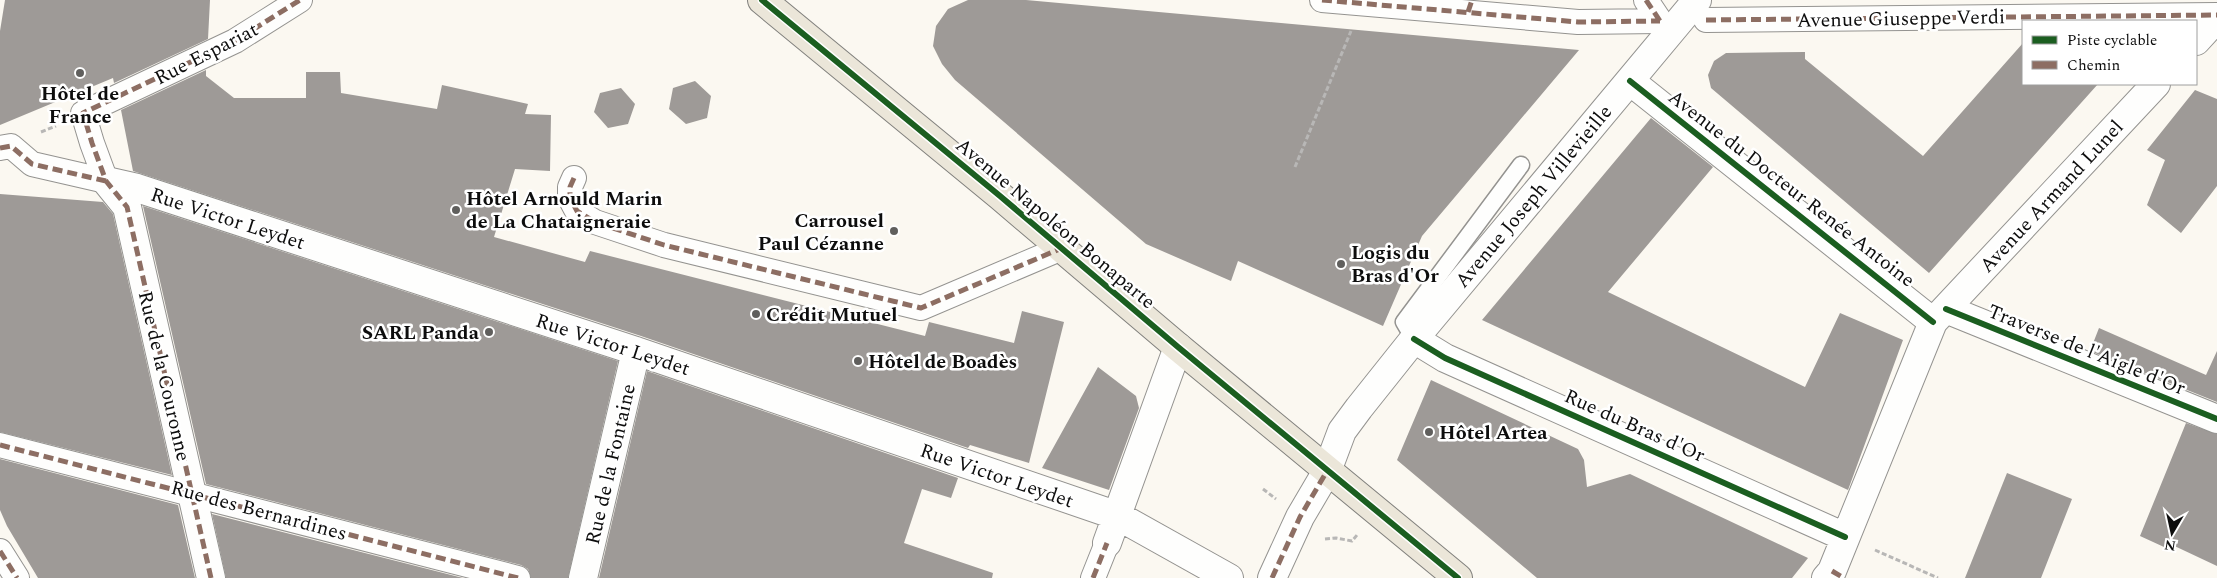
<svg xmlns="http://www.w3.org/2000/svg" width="2217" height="578" viewBox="0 0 2217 578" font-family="Spectral,serif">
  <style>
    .building { fill: #9e9a97 }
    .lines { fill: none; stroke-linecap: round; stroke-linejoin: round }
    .service-casing { stroke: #949390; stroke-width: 19 }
    .pedestrian-casing { stroke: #949390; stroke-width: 26 }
    .minor-casing { stroke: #949390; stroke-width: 30 }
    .primary-casing { stroke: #81807d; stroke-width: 30 }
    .path { stroke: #b8b7b6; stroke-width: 3; stroke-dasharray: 5 2.5; stroke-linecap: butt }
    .service { stroke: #fefefd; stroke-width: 16 }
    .pedestrian { stroke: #fefefd; stroke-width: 24 }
    .minor { stroke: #fefefd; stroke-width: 28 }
    .primary { stroke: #ebe6d9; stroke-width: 28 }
    .quiet { stroke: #8d6e63; stroke-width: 5; stroke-dasharray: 10 5; stroke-linecap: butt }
    .cycleway-casing { stroke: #fff; stroke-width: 9 }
    .cycleway { stroke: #1b5e20; stroke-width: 6 }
    .poi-dot { fill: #605f5d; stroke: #fff; stroke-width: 2 }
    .labels { text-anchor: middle; stroke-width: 5; stroke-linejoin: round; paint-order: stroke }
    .street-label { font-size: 20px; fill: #0d0d0d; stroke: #fff }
    .poi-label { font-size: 20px; font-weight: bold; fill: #0d0d0d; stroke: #fff; text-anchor: start }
  </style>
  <rect width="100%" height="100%" fill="#fbf8f1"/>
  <path class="building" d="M 5,0 L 210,0 L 208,39 L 114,83 L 113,78 L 0,125 L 0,31 Z
    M 968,0 L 1026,0 L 1579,50 L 1422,236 L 1383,326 L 1238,261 L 1231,281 L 1146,244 L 955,80 L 942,64 L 933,46 L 936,26 L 948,9 Z
    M 2023,43 L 2023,84 L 2098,84 L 1929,273 L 1711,88 L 1708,75 L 1714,61 L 1726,53 L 1805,52 L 1805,59 L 1923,156 Z
    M 206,70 L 206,76 L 234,98 L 306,98 L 306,72 L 340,72 L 341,93 L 437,109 L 442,85 L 528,104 L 525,114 L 551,115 L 550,171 L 515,169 L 494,237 L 585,262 L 590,251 L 925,336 L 929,322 L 1014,343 L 1022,311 L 1064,322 L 1029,463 L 970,445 L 968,448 L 641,336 L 133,171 L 121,110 Z
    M 695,81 L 711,96 L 707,118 L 686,124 L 669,109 L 673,88 Z
    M 621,88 L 635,104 L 628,124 L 608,128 L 594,112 L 600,93 Z
    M 2195,90 L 2217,99 L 2217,186 L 2181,233 L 2147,205 L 2165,160 L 2147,150 Z
    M 1651,118 L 1713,167 L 1608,292 L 1805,387 L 1840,313 L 1903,340 L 1848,490 L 1482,320 Z
    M 0,194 L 103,202 L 113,214 L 172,475 L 0,432 Z
    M 143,206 L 618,361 L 568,578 L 531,578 L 528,569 L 521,565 L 206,484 Z
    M 2099,328 L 2206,375 L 2217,351 L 2217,402 L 2090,351 Z
    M 1098,367 L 1136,396 L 1139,408 L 1109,490 L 1042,468 Z
    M 647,371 L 958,478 L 951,498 L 922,489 L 904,543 L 993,573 L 992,578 L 599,578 Z
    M 1431,380 L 1578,449 L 1584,460 L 1587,487 L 1630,474 L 1808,558 L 1792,578 L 1537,578 L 1397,460 Z
    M 2186,423 L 2217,434 L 2217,566 L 2166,542 L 2164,547 L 2140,536 Z
    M 0,459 L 178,505 L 195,578 L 38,578 L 7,526 L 0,510 Z
    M 2007,473 L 2072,499 L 2041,578 L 1965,578 Z
    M 212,514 L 463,578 L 226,578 Z"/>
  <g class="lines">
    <defs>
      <path id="service" d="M 1414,339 L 1404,322 L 1521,165"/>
      <path id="pedestrian" d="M 1322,0 L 1578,22 L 1660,21
        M 1646,0 L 1660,21
        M 1706,20 L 2217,15
        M 0,148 L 11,146 L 32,164 L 106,181
        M 574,178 L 570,187 L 570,198 L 577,211 L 595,222 L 664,245 L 921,308 L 1062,248
        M 106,181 L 92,143 L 83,113 L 235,41 L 300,0
        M 0,445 L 518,578
        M 0,551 L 17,578
        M 1093,578 L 1107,543"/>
      <path id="minor" d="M 2196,41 L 2217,18
        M 1630,81 L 1933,322
        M 106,181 L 137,188 L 636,351 L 1118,516 L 1229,578
        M 106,181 L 127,207 L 211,578
        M 1946,309 L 2217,419
        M 1414,339 L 1445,358 L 1845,537
        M 1107,543 L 1178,347
        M 583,578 L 636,351
        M 1272,578 L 1300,517 L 1327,471 L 1342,431 L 1359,408 L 1414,339 L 1697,0
        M 1826,578 L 1832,571 L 1933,322 L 2156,84"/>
      <path id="primary" d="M 762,0 L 1000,196 L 1178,347 L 1458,578"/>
    </defs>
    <use href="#service" class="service-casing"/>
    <use href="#pedestrian" class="pedestrian-casing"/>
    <use href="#minor" class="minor-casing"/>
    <use href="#primary" class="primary-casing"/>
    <path class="path" d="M 41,132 L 56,126
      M 1295,167 L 1351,31
      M 1263,489 L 1276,499
      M 1325,539 L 1336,538 L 1352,541 L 1357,535
      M 1875,550 L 1938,578"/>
    <use href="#service" class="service"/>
    <use href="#pedestrian" class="pedestrian"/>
    <use href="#minor" class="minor"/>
    <use href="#primary" class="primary"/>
    <path class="quiet" d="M 1322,0 L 1578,22 L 1660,21
      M 1646,0 L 1660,21
      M 1468,12 L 1472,0
      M 1706,20 L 2217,15
      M 0,148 L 11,146 L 32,164 L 106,181
      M 574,178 L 570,187 L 570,198 L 577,211 L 595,222 L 664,245 L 921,308 L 1062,248
      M 0,445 L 518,578
      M 0,551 L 17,578
      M 1832,571 L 1844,578
      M 211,578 L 127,207 L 106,181 L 92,143 L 83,113 L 235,41 L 300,0
      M 1093,578 L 1107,543
      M 1272,578 L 1300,517 L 1327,471"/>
    <defs>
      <path id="cycleway" d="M 762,0 L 1000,196 L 1178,347 L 1458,578
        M 1630,81 L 1933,322
        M 1946,309 L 2217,419
        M 1414,339 L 1445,358 L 1845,537"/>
    </defs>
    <use href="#cycleway" class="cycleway-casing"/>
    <use href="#cycleway" class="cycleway"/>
  </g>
  <g class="poi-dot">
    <circle cx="80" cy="73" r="5"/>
    <circle cx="456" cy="210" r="5"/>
    <circle cx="894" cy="231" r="5"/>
    <circle cx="1341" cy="264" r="5"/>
    <circle cx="756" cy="314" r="5"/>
    <circle cx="489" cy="332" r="5"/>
    <circle cx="858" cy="361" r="5"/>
    <circle cx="1429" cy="432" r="5"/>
  </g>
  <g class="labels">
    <g class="street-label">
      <text transform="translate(1901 18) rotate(-1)" y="7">Avenue Giuseppe Verdi</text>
      <text transform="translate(206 53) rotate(-27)" y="7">Rue Espariat</text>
      <text transform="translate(1792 188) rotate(38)" y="7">Avenue du Docteur Renée Antoine</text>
      <text transform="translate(1533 196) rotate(-50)" y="7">Avenue Joseph Villevieille</text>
      <text transform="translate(2051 196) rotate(-47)" y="7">Avenue Armand Lunel</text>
      <text transform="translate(228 218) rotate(18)" y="7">Rue Victor Leydet</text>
      <text transform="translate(1056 223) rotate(40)" y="7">Avenue Napoléon Bonaparte</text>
      <text transform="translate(613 344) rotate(18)" y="7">Rue Victor Leydet</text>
      <text transform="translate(2087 349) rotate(22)" y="7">Traverse de l'Aigle d'Or</text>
      <text transform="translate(165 376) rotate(77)" y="7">Rue de la Couronne</text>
      <text transform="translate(1635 425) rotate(24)" y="7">Rue du Bras d'Or</text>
      <text transform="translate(610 464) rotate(-77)" y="7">Rue de la Fontaine</text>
      <text transform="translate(997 475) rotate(19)" y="7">Rue Victor Leydet</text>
      <text transform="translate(259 510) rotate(15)" y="7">Rue des Bernardines</text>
    </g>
    <g class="poi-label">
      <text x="80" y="100" text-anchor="middle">Hôtel de<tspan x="80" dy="23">France</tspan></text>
      <text x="466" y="205">Hôtel Arnould Marin<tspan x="466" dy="23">de La Chataigneraie</tspan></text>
      <text x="884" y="227" text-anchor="end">Carrousel<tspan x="884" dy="23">Paul Cézanne</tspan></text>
      <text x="1351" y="259">Logis du<tspan x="1351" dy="23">Bras d'Or</tspan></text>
      <text x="766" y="321">Crédit Mutuel</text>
      <text x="479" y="339" text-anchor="end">SARL Panda</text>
      <text x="868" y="368">Hôtel de Boadès</text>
      <text x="1439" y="439">Hôtel Artea</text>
    </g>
  </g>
  <rect x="2022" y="20" width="175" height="65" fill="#ffffff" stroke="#9e9e9e"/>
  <rect x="2032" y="36" width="25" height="8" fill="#1b5e20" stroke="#9e9e9e"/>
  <text x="2067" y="45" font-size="15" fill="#0d0d0d">Piste cyclable</text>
  <rect x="2032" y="61" width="25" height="8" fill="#8d6e63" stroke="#9e9e9e"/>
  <text x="2067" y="70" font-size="15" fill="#0d0d0d">Chemin</text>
  <g transform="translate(2172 533) rotate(189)" stroke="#ffffff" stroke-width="4" paint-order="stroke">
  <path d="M0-4L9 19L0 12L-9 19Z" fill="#0d0d0d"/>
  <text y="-8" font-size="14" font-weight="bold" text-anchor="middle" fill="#0d0d0d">N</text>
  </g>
</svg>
